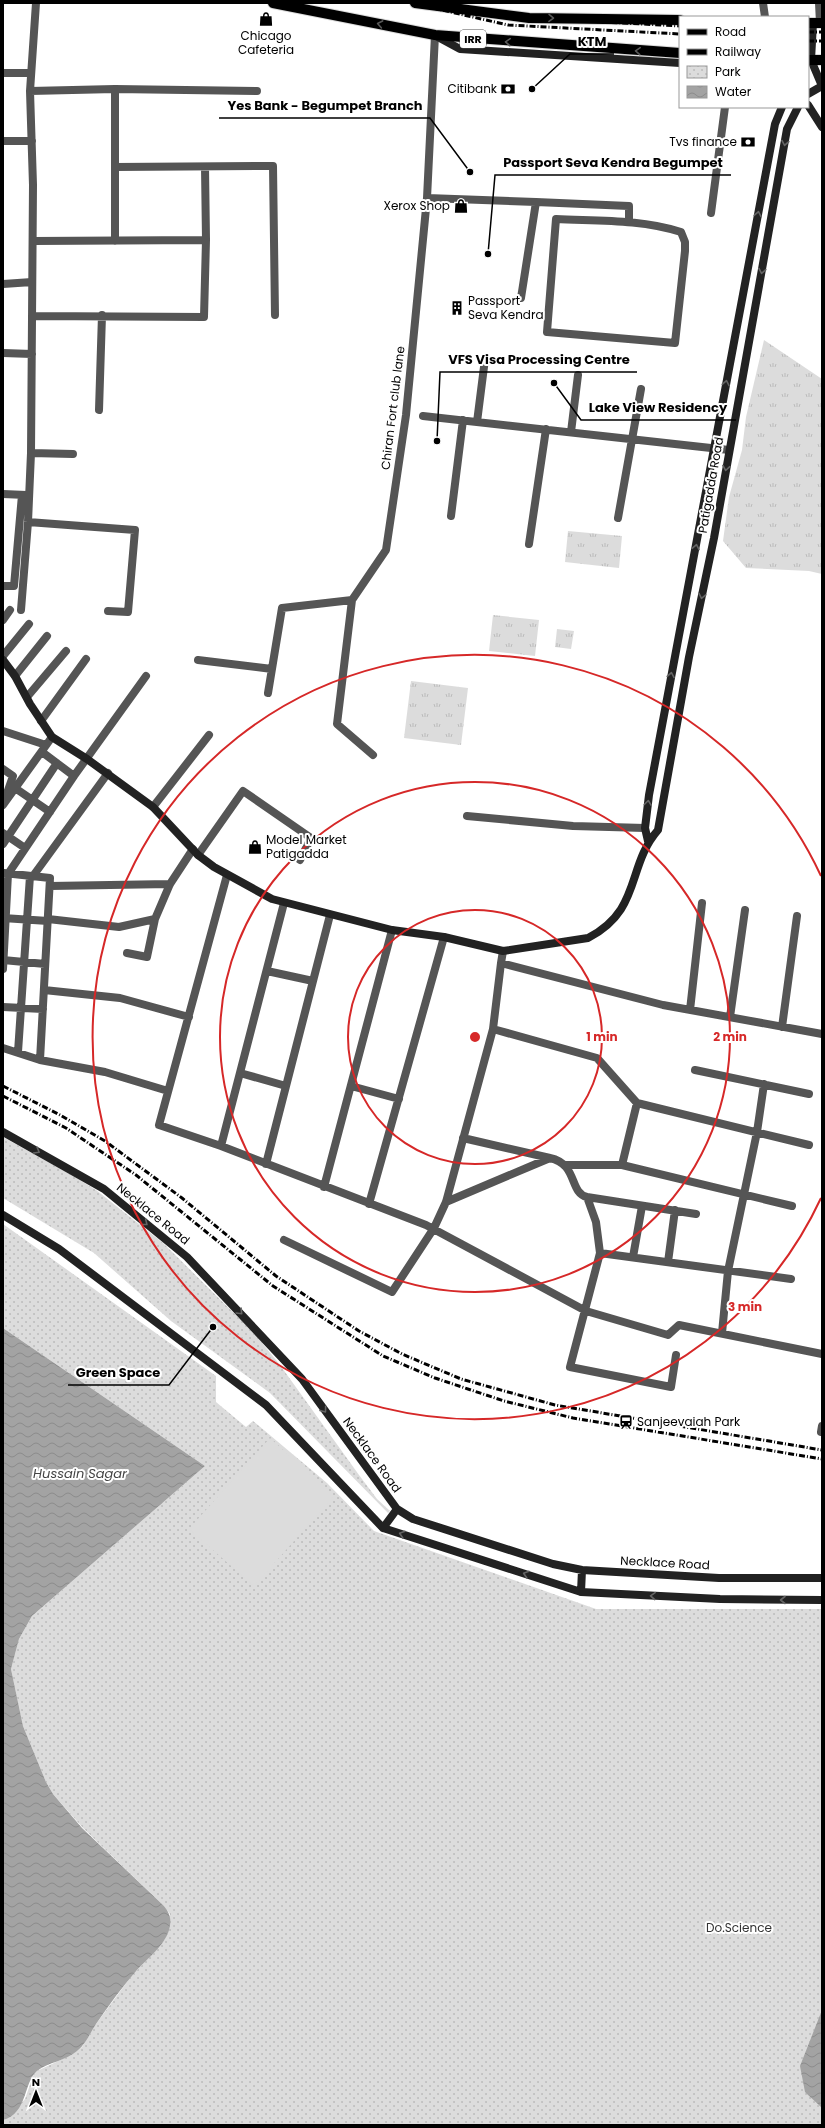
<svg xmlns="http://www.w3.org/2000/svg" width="825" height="2128" viewBox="0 0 825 2128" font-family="Poppins,sans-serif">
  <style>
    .grass { fill: url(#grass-tufts) }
    .park { fill: url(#park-dots) }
    .pitch { fill: #dcdcdc }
    .water { fill: url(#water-waves) }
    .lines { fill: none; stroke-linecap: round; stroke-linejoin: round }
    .primary-casing { stroke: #dbdbdb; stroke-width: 12 }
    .street { stroke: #555; stroke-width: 8 }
    .secondary { stroke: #222; stroke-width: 8 }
    .primary { stroke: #000; stroke-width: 10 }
    .rail { stroke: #000; stroke-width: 3; stroke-dasharray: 6 2 1 2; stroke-linecap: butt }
    .oneway { stroke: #595959 }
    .oneway2 { stroke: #646464 }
    .ring { fill: none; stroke: #d62828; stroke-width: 2 }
    .labels { text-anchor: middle; stroke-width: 4; stroke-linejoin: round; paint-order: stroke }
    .shield { fill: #fff; stroke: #4c4c4c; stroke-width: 1 }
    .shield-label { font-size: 11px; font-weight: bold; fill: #000 }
    .poi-label { font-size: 12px; fill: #000; stroke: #fff; text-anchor: end }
    .street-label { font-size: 12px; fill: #000; stroke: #fff }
    .park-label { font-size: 12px; fill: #333; stroke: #fff }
    .water-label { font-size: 13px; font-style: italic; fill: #444; stroke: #fff }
    .centre { fill: #d62828; stroke: #fff; stroke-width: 2 }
    .ring-label { font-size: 12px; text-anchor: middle; font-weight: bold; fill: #d62828; stroke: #fff; stroke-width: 4; stroke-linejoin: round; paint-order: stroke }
    .leader { fill: none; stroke: #000; stroke-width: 1.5 }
    .callout-dot { fill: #000; stroke: #fff; stroke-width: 1.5 }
    .callout-label { font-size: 13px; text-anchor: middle; font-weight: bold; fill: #000; stroke: #fff; stroke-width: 4; stroke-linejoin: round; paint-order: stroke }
  </style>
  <defs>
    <pattern id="grass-tufts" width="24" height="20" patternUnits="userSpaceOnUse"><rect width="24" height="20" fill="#dcdcdc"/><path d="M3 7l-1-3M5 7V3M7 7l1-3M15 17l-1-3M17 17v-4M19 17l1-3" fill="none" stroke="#bbb"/></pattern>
    <pattern id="park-dots" width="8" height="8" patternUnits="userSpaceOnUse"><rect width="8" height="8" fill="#dcdcdc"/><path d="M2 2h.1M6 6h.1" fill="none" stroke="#bbb" stroke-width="1.8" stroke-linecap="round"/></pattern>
    <pattern id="water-waves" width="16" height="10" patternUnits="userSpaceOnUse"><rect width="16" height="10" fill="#a3a3a3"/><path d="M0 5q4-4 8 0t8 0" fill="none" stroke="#8b8b8b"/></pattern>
  </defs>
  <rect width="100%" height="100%" fill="#fff"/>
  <path class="grass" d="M 764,340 L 822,379 L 822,574 L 809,571 L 746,568 L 723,541 L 729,497 L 742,450 L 746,417 Z
    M 568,531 L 622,536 L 619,568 L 565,562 Z
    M 493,615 L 539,620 L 535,656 L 489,651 Z
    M 557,629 L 574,631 L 571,649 L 555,647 Z
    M 411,681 L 468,688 L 461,745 L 404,738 Z"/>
  <path class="park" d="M 3,1137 L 75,1177 L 96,1190 L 163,1243 L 254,1333 L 280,1365 L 359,1475 L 377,1499 L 390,1511 L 388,1513 L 270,1393 L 171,1321 L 94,1253 L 3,1198 Z
    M 3,1224 L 216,1376 L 216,1402 L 246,1427 L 253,1421 L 327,1483 L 374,1531 L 596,1609 L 822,1609 L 822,2125 L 3,2125 L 3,2120 L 7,2118 L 25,2099 L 33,2076 L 37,2071 L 71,2055 L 82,2047 L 96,2024 L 130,1978 L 165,1939 L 170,1919 L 170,1914 L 163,1905 L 83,1828 L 53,1794 L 46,1782 L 23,1726 L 11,1669 L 19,1639 L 32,1616 L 205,1466 L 3,1328 Z"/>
  <path class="pitch" d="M 270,1438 L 334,1496 L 254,1586 L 189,1529 Z"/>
  <path class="water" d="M 3,1328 L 205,1466 L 32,1616 L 19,1639 L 11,1669 L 23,1726 L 46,1782 L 53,1794 L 82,1828 L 163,1905 C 170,1913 172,1919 169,1930 C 165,1945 147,1959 137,1970 C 122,1987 109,2005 96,2024 C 90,2033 86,2044 77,2051 C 66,2061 48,2062 37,2071 C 23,2083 28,2113 3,2120 Z
    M 822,2010 L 822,2108 L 805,2092 L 800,2066 Z"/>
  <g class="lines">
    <defs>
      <path id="primary" d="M 273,3 L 435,35 L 680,53
        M 415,3 L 529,18 L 680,20
        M 808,23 L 822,23
        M 808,60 L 822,60"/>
    </defs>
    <use href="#primary" class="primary-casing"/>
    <path class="street" d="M 763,3 L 765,17
      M 819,3 L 820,23
      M 3,73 L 31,73
      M 115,89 L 115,241
      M 30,91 L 115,89 L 257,91
      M 3,141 L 32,141
      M 115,167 L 273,166 L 275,315
      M 427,198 L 536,202 L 521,298
      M 536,202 L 629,206 L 629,221
      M 711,213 L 725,107
      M 556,219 C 597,221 641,219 681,232 L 685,242 L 685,251 L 675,343 L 547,332 Z
      M 33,241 L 206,240
      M 3,284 L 32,282
      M 32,316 L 204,317 L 206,240 L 205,167
      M 3,353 L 32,354
      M 99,410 L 102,315
      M 423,416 L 729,450
      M 477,422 L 485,359
      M 571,432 L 578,375
      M 31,453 L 73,454
      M 3,494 L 26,495
      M 451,516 L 463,420
      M 618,518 L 641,389
      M 28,522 L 135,530 L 128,612 L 108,611
      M 529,544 L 546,429
      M 3,586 L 14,586 L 22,495
      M 21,610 L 28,522 L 31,453 L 33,185 L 30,91 L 36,3
      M 3,620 L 10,610
      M 3,656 L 29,624
      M 198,660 L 272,669
      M 15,676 L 47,636
      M 268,693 L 282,608 L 352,600
      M 27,697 L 66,651
      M 41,721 L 86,659
      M 3,731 L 46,745
      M 42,752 L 74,776
      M 373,755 L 337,724 L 352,600 L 386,550 L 406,415 L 427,198 L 435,35
      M 3,769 L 13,776 L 6,796
      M 15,788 L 50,812
      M 3,805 L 52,737
      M 153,807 L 209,735
      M 467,816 L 573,826 L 645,828
      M 3,833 L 25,848
      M 3,844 L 57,763
      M 198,855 L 243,791 L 311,838 L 300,860
      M 4,873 L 50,878 L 40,1060
      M 227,875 L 159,1125 L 221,1146 L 426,1225 L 586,1311 L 668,1335 L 679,1325 L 822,1354
      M 33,876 L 108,773
      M 50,886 L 170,884
      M 3,918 L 48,921
      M 48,919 L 119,927 L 155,919 L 170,884 L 193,849
      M 503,951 L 501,963 L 663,1005 L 822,1034
      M 127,953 L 147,957 L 155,919
      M 3,960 L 45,964
      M 3,969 L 8,874 L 74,776 L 146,676
      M 267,971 L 313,981
      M 44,990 L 120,998 L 189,1017
      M 3,1007 L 43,1009
      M 690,1010 L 702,903
      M 730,1017 L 745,910
      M 782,1027 L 797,916
      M 493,1029 L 597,1058 L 637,1103 L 809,1145
      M 3,1048 L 40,1060 L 105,1072 L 168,1091
      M 18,1052 L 30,876
      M 695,1070 L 809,1094
      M 240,1073 L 286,1086
      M 351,1086 L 399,1099
      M 463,1138 L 550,1158
      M 221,1146 L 284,903
      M 266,1164 L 330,915
      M 566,1165 L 622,1165 L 637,1103
      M 622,1165 L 792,1206
      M 324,1187 L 392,930
      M 587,1197 L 696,1214
      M 446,1202 L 550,1158 C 578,1164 569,1193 587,1197 L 596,1222 L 600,1253 L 570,1367 L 671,1387 L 676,1355
      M 369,1204 L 444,937
      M 284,1240 L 392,1292 L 434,1228 L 446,1202 L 493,1029 L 501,963
      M 600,1253 L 791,1279
      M 633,1257 L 642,1206
      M 668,1262 L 675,1210
      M 722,1333 L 728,1271 L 757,1132 L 764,1084
      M 821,1432 L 822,1426"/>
    <path class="secondary" d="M 813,23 L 811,60 L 822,86
      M 436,36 L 460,49 L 680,63
      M 808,94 L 822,86
      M 808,105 L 822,127
      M 3,660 L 15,676 L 30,704 L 52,737 L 87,759 L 153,807 L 198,855 L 214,867 L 272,899 L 392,930 L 444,937 L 503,951 L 588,938 C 642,910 626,867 658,830 L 689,657 L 714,538 L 787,129 L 798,107
      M 648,841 L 645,828 L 649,795 L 775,124 L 782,107
      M 3,1132 L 104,1189 L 187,1257 L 302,1379 L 397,1509 L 413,1519 L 553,1564 L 582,1570 L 719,1578 L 822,1578
      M 3,1215 L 59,1249 L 266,1405 L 383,1528 L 581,1592 L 720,1599 L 822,1600
      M 383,1528 L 397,1509
      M 581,1592 L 582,1570"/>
    <use href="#primary" class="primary"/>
    <path class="rail" d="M 411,3 L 508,25 L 680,34
      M 448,3 L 509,17 L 680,26
      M 808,32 L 822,32
      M 808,41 L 822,41
      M 3,1086 L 60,1115 L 105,1141 L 182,1198 L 276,1276 L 359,1331 L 402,1354 L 461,1379 L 555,1405 L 822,1450
      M 3,1096 L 66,1128 L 136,1175 L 273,1286 L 383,1356 L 435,1378 L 504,1401 L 573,1418 L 822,1459"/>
  </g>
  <defs><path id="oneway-chevron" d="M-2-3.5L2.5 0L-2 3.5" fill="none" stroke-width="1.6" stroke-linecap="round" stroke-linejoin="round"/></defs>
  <g class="oneway">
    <use href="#oneway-chevron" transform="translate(551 18) rotate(1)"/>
    <use href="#oneway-chevron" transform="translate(380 24) rotate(-169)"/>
    <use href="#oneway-chevron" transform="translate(508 42) rotate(-176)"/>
    <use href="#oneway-chevron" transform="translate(638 51) rotate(-176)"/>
  </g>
  <g class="oneway2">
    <use href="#oneway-chevron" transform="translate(785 143) rotate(100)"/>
    <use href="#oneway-chevron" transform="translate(758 214) rotate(-79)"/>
    <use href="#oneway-chevron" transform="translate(762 271) rotate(100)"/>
    <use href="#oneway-chevron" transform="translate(726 383) rotate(-79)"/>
    <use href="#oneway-chevron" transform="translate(726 468) rotate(99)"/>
    <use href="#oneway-chevron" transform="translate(696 547) rotate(-79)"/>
    <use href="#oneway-chevron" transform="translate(702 596) rotate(102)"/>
    <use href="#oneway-chevron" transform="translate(671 675) rotate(-80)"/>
    <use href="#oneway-chevron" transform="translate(648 803) rotate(-83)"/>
    <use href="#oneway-chevron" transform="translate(37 1151) rotate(30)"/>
    <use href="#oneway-chevron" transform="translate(145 1223) rotate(39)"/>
    <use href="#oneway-chevron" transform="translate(240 1312) rotate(46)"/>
    <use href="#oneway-chevron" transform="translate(324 1410) rotate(54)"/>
    <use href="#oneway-chevron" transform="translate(402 1534) rotate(-162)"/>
    <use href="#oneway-chevron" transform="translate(526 1574) rotate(-162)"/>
    <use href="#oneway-chevron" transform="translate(653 1596) rotate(-177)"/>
    <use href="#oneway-chevron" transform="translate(783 1600) rotate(-180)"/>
  </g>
  <g class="ring">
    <circle cx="475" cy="1037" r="127"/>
    <circle cx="475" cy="1037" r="255"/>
    <path d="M821 1198A382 382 0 1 1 821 876"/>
  </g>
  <defs>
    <symbol id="shop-bare" viewBox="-9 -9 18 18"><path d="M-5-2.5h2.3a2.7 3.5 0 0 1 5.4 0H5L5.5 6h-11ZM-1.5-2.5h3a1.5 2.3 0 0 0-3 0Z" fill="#000" stroke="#fff" stroke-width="2.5" paint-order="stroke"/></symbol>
    <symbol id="bank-bare" viewBox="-9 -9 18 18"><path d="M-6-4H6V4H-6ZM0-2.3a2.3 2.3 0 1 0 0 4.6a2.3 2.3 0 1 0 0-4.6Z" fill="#000" stroke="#fff" stroke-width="2.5" paint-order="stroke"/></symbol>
    <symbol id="building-bare" viewBox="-9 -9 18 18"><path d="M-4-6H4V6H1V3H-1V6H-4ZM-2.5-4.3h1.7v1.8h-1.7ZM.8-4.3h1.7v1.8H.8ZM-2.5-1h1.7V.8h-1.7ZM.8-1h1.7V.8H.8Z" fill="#000" stroke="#fff" stroke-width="2.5" paint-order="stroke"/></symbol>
    <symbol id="station-bare" viewBox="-9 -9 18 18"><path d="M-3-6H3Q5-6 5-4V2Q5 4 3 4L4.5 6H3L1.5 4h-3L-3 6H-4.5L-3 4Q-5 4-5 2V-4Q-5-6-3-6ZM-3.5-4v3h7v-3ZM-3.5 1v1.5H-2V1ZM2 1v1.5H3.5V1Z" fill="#000" stroke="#fff" stroke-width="2.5" paint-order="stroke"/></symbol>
  </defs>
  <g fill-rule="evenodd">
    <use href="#shop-bare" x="256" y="9" width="20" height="20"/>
    <use href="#bank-bare" x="498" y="79" width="20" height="20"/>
    <use href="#bank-bare" x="738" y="132" width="20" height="20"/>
    <use href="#shop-bare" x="451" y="196" width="20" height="20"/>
    <use href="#building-bare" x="447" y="298" width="20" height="20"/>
    <use href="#shop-bare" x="245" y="837" width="20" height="20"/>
    <use href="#station-bare" x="616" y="1412" width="20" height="20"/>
  </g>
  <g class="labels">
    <rect class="shield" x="460" y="30" width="26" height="18" rx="3"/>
    <g class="shield-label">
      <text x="473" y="43">IRR</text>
    </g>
    <g class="poi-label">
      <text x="266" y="40" text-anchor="middle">Chicago<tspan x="266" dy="14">Cafeteria</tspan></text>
      <text x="497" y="93">Citibank</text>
      <text x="737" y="146">Tvs finance</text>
      <text x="450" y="210">Xerox Shop</text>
      <text x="468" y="305" text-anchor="start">Passport<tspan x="468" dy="14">Seva Kendra</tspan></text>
      <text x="266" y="844" text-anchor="start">Model Market<tspan x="266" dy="14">Patigadda</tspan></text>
      <text x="637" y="1426" text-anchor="start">Sanjeevaiah Park</text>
    </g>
    <g class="street-label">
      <text transform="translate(393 408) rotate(-83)" y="4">Chiran Fort club lane</text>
      <text transform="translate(711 485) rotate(-80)" y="4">Patigadda Road</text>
      <text transform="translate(153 1214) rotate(39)" y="4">Necklace Road</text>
      <text transform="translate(372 1455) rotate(54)" y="4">Necklace Road</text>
      <text transform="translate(665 1563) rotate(3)" y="4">Necklace Road</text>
    </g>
    <g class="park-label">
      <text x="739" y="1932">Do.Science</text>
    </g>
    <g class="water-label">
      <text x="80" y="1478">Hussain Sagar</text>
    </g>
  </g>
  <circle cx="475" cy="1037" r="6" class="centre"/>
  <g class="ring-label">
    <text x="602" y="1041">1 min</text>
    <text x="730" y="1041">2 min</text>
    <text x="745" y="1311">3 min</text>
  </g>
  <path class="leader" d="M532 89L570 54H614M470 172L430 118H219M488 254L495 175H731M437 441L440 372H637M554 383L581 420H736M213 1327L169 1385H68"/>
  <g class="callout-dot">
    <circle cx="532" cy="89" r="4"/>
    <circle cx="470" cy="172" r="4"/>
    <circle cx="488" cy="254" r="4"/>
    <circle cx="437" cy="441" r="4"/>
    <circle cx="554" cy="383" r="4"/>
    <circle cx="213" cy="1327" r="4"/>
  </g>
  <g class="callout-label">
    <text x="592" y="46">KTM</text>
    <text x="325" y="110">Yes Bank - Begumpet Branch</text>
    <text x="613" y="167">Passport Seva Kendra Begumpet</text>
    <text x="539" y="364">VFS Visa Processing Centre</text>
    <text x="658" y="412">Lake View Residency</text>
    <text x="118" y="1377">Green Space</text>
  </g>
  <rect width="825" height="2128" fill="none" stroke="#000000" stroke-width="8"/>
  <rect x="679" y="16" width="130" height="92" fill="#ffffff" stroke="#999999"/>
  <rect x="687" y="29" width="20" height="6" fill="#000000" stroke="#999999"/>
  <text x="715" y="36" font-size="12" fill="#000000">Road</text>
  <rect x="687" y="49" width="20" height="6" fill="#000000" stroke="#999999"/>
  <text x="715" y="56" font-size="12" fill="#000000">Railway</text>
  <rect x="687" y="66" width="20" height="12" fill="url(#park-dots)" stroke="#999999"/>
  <text x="715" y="76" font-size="12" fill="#000000">Park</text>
  <rect x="687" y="86" width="20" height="12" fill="url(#water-waves)" stroke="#999999"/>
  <text x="715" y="96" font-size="12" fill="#000000">Water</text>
  <g transform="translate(36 2092)" stroke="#ffffff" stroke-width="3" paint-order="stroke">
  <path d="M0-3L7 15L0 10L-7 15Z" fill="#000000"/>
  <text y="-6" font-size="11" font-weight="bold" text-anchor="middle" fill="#000000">N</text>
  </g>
</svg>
